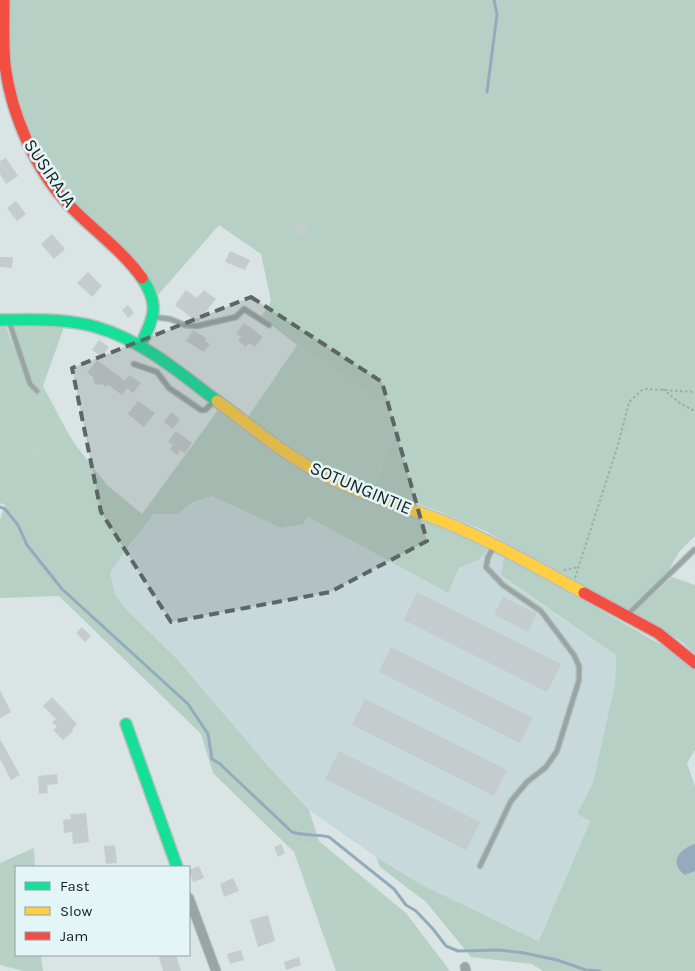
<svg xmlns="http://www.w3.org/2000/svg" width="695" height="971" viewBox="0 0 695 971" font-family="Karla,sans-serif">
  <style>
    .built { fill: #c7d9da }
    .green { fill: #b8d1c6 }
    .forest { fill: #b6d0c5 }
    .water { fill: #93abbc }
    .lines { fill: none; stroke-linecap: round; stroke-linejoin: round }
    .stream { stroke: #93abbc; stroke-width: 3 }
    .building { fill: #c5cccd }
    .lane-casing { stroke: #b8c0c0; stroke-width: 7 }
    .street-casing { stroke: #b8c0c0; stroke-width: 11 }
    .fast-casing { stroke: #b8c0c0; stroke-width: 14 }
    .slow-casing { stroke: #b8c0c0; stroke-width: 14 }
    .jam-casing { stroke: #b8c0c0; stroke-width: 14 }
    .path { stroke: #9faaa9; stroke-width: 2; stroke-dasharray: 2.5 2.5; stroke-linecap: butt }
    .lane { stroke: #98a6a3; stroke-width: 4.5 }
    .street { stroke: #98a6a3; stroke-width: 9 }
    .fast { stroke: #16e098; stroke-width: 11 }
    .slow { stroke: #ffcf43; stroke-width: 11 }
    .jam { stroke: #f24e42; stroke-width: 11 }
    .marked { fill: #5d6565; fill-opacity: 0.2; stroke: #5d6565; stroke-width: 4; stroke-dasharray: 10 6; stroke-linejoin: round }
    .labels { text-anchor: middle; stroke-width: 5; stroke-linejoin: round; paint-order: stroke }
    .street-label { font-size: 18px; fill: #1a2021; stroke: #e3f5f6 }
  </style>
  <rect width="100%" height="100%" fill="#dae4e4"/>
  <path class="built" d="M 212,496 L 281,528 L 308,517 L 448,593 L 459,568 L 480,559 L 488,548 L 504,555 L 501,575 L 616,655 L 615,683 L 593,783 L 577,814 L 590,820 L 540,941 L 420,884 L 376,857 L 309,810 L 269,767 L 177,659 L 127,610 L 115,594 L 110,573 L 130,544 L 154,514 L 176,514 L 193,502 Z"/>
  <path class="green" d="M 0,326 L 6,326 L 26,379 L 31,381 L 13,326 L 64,327 L 43,386 L 68,433 L 19,465 L 0,449 Z
    M 297,345 L 400,415 L 373,489 C 347,480 321,470 298,455 C 281,443 265,430 248,417 Z
    M 319,841 L 406,913 L 450,971 L 336,971 L 294,852 Z
    M 34,848 L 35,867 L 16,867 L 16,955 L 41,955 L 43,971 L 23,971 L 0,965 L 0,863 Z"/>
  <path class="forest" d="M 9,0 L 695,0 L 695,536 L 679,552 L 668,571 L 626,611 L 485,531 L 438,511 L 373,489 L 400,415 L 297,345 L 261,317 L 271,301 L 261,254 L 219,225 L 158,295 L 144,272 L 70,200 L 43,161 L 26,128 L 9,64 Z
    M 218,410 C 251,434 283,460 319,479 C 373,507 435,518 488,548 L 480,559 L 459,568 L 448,593 L 308,517 L 303,524 L 281,528 L 212,496 L 193,502 L 177,514 L 154,514 L 130,544 L 110,573 L 115,594 L 127,610 L 177,659 L 269,767 L 309,810 L 319,841 L 294,852 L 213,773 L 201,734 L 59,596 L 0,598 L 0,520 L 5,505 L 0,503 L 0,449 L 19,465 L 68,433 L 74,443 L 107,485 L 142,514 Z
    M 504,555 L 672,651 L 695,671 L 695,750 L 687,763 L 695,786 L 695,971 L 543,971 L 532,964 L 471,957 L 426,902 L 380,867 L 376,857 L 420,884 L 539,941 L 590,821 L 577,814 L 593,783 L 615,683 L 616,655 L 501,575 Z
    M 672,577 L 695,585 L 695,654 L 681,641 L 633,613 Z"/>
  <path class="water" d="M 695,844 L 695,871 L 685,875 C 668,863 679,849 695,844 Z"/>
  <g class="lines">
    <path class="stream" d="M 487,92 L 497,14 L 494,0
      M 0,507 L 5,509 L 18,525 L 27,545 L 62,589 L 188,704 L 208,734 L 212,759 L 220,764 L 292,832 C 305,836 316,834 329,837 L 394,889 L 406,905 L 416,911 L 433,929 L 446,946 L 458,951 L 499,950 L 524,953 L 557,960 L 586,970 L 600,971"/>
  </g>
  <path class="building" d="M 6,158 L 18,176 L 6,184 L 0,174 L 0,161 Z
    M 16,201 L 26,214 L 17,221 L 7,208 Z
    M 305,223 L 308,232 L 298,235 L 295,226 Z
    M 52,234 L 65,249 L 54,259 L 41,244 Z
    M 230,251 L 250,260 L 245,270 L 225,262 Z
    M 0,257 L 13,257 L 12,268 L 0,267 Z
    M 88,272 L 102,286 L 92,297 L 77,283 Z
    M 186,290 L 197,298 L 204,290 L 216,299 L 199,321 L 197,322 L 175,305 Z
    M 128,305 L 134,313 L 128,318 L 122,310 Z
    M 244,323 L 263,337 L 255,347 L 249,343 L 246,347 L 238,341 L 241,337 L 236,333 Z
    M 193,330 L 206,338 L 205,341 L 210,344 L 204,352 L 186,341 Z
    M 99,340 L 109,347 L 102,357 L 92,350 Z
    M 97,360 L 125,381 L 129,375 L 141,383 L 133,393 L 127,388 L 122,395 L 108,385 L 106,387 L 103,384 L 97,385 L 94,383 L 93,377 L 87,373 Z
    M 138,401 L 155,413 L 144,427 L 128,414 Z
    M 171,412 L 180,419 L 173,429 L 164,422 Z
    M 176,431 L 192,443 L 185,453 L 180,450 L 177,455 L 170,449 L 173,445 L 168,442 Z
    M 417,592 L 561,664 L 547,692 L 404,620 Z
    M 503,597 L 537,614 L 528,632 L 494,614 Z
    M 82,627 L 91,636 L 85,642 L 76,633 Z
    M 391,647 L 533,718 L 520,743 L 379,672 Z
    M 0,690 L 11,712 L 0,718 Z
    M 52,697 L 77,724 L 72,729 L 74,730 L 63,740 L 53,730 L 57,727 L 52,722 L 56,719 L 43,706 Z
    M 365,699 L 507,770 L 494,796 L 352,725 Z
    M 0,739 L 20,775 L 11,780 L 0,759 Z
    M 339,751 L 480,822 L 466,850 L 325,779 Z
    M 57,774 L 58,784 L 47,785 L 48,793 L 39,794 L 38,776 Z
    M 86,813 L 89,842 L 73,844 L 72,832 L 64,833 L 63,820 L 71,819 L 70,814 Z
    M 281,844 L 285,853 L 278,857 L 274,847 Z
    M 115,845 L 117,863 L 106,864 L 104,846 Z
    M 199,866 L 204,878 L 193,882 L 189,870 Z
    M 233,878 L 239,891 L 224,897 L 220,884 Z
    M 268,915 L 275,941 L 258,947 L 250,920 Z
    M 241,950 L 244,960 L 230,964 L 227,954 Z
    M 167,955 L 176,955 L 181,971 L 163,971 L 159,957 Z
    M 299,957 L 301,965 L 286,970 L 284,962 Z"/>
  <g class="lines">
    <defs>
      <path id="lane" d="M 154,317 L 170,319 L 185,325 L 197,326 L 236,317 L 244,309 L 269,325
        M 9,321 L 30,384 L 37,391
        M 134,364 L 157,372 L 169,388 L 201,410 L 205,410 L 214,401
        M 627,615 L 694,550
        M 480,866 L 511,801 L 527,782 L 546,767 L 557,751 L 579,680 L 579,666 L 574,655 L 541,611 L 503,585 L 486,567 L 488,557 L 495,545"/>
      <path id="street" d="M 189,898 L 216,971
        M 465,967 L 466,971"/>
      <path id="fast" d="M 0,320 C 32,320 65,318 96,327 C 142,340 180,373 217,401
        M 140,346 C 153,319 161,306 142,278
        M 126,724 L 177,867"/>
      <path id="slow" d="M 217,401 C 251,426 283,454 320,473 C 359,494 403,506 445,522 C 493,542 538,568 584,593"/>
      <path id="jam" d="M 4,0 C 4,22 3,43 5,65 C 11,113 35,170 69,205 C 93,230 122,250 142,278
        M 584,593 L 658,633 L 695,663"/>
    </defs>
    <use href="#lane" class="lane-casing"/>
    <use href="#street" class="street-casing"/>
    <use href="#fast" class="fast-casing"/>
    <use href="#slow" class="slow-casing"/>
    <use href="#jam" class="jam-casing"/>
    <path class="path" d="M 663,389 L 681,404 L 695,411
      M 564,570 L 579,567
      M 575,578 L 618,445 L 629,402 L 642,390 L 647,389 L 695,392"/>
    <use href="#lane" class="lane"/>
    <use href="#street" class="street"/>
    <use href="#fast" class="fast"/>
    <use href="#slow" class="slow"/>
    <use href="#jam" class="jam"/>
  </g>
  <path class="marked" d="M 251,297 L 382,382 L 427,541 L 330,592 L 171,622 L 101,512 L 72,368 Z"/>
  <g class="labels">
    <g class="street-label">
      <text transform="translate(50 173) rotate(56)" y="6">SUSIRAJA</text>
      <text transform="translate(361 488) rotate(23)" y="6">SOTUNGINTIE</text>
    </g>
  </g>
  <rect x="15" y="866" width="175" height="90" fill="#e3f5f6" stroke="#93a0a1"/>
  <rect x="25" y="882" width="25" height="8" fill="#16e098" stroke="#93a0a1"/>
  <text x="60" y="891" font-size="15" fill="#1a2021">Fast</text>
  <rect x="25" y="907" width="25" height="8" fill="#ffcf43" stroke="#93a0a1"/>
  <text x="60" y="916" font-size="15" fill="#1a2021">Slow</text>
  <rect x="25" y="932" width="25" height="8" fill="#f24e42" stroke="#93a0a1"/>
  <text x="60" y="941" font-size="15" fill="#1a2021">Jam</text>
</svg>
